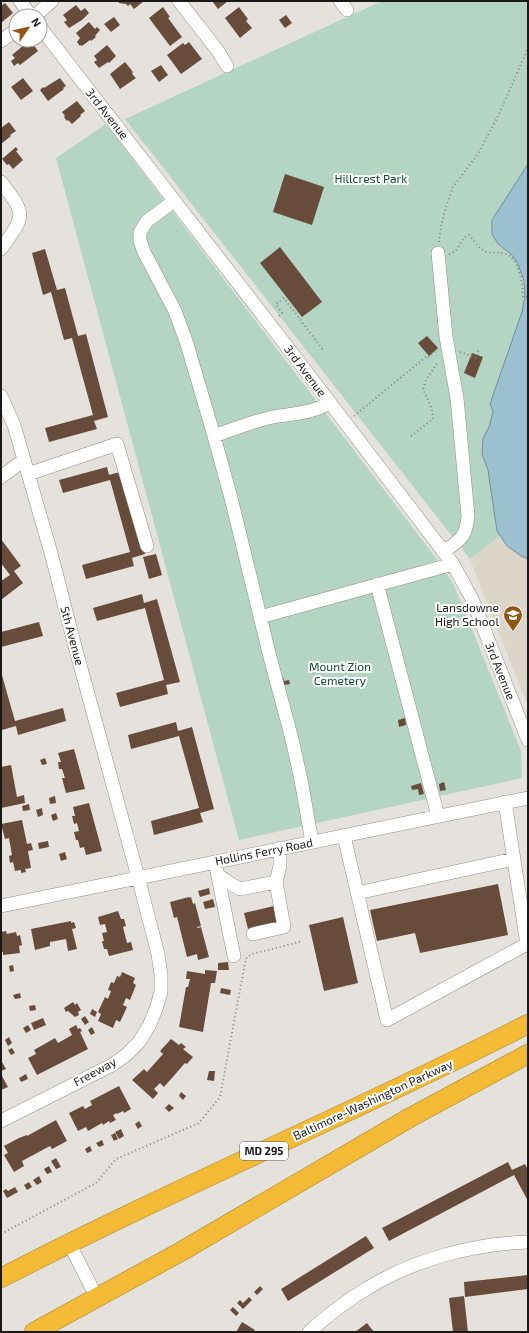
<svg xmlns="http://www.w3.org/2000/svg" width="529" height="1333" viewBox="0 0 529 1333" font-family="'Exo 2',sans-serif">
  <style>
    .built { fill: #dcd5c9 }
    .green { fill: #b4d5c4 }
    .water { fill: #9bc1d1; stroke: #748f99 }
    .building { fill: #684c3b }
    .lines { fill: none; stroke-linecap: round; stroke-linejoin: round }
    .minor-casing { stroke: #908e89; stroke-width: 14 }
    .highway-casing { stroke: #a6822a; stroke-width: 20 }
    .path { stroke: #868480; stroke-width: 2; stroke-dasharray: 1 3; stroke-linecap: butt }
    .minor { stroke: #fff; stroke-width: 13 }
    .highway { stroke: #f2ba35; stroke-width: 19 }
    .labels { text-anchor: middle; stroke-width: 4; stroke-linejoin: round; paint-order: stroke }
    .shield { fill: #fff; stroke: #5f5e5d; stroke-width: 1 }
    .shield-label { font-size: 11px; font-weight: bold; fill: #1a1917 }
    .street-label { font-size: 12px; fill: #1a1917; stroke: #fff }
    .park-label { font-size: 12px; fill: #0a4d34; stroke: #fff }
    .poi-label { font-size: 12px; fill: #1a1917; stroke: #fff; text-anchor: end }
  </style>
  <rect width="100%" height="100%" fill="#e5e2dd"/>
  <path class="built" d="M 528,514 L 528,706 L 470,559 Z"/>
  <path class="green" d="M 382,1 L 528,1 L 528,514 L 470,559 L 125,119 Z
    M 106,124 L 435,557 L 453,583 L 461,602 L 521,751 L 522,778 L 239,840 L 56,158 Z"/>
  <path class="water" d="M 528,164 L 528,559 L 521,556 L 507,546 L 497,531 L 488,470 L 482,454 L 483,438 L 489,427 L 493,411 L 490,404 L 522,312 L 525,295 L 524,281 L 518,264 L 511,254 L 498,244 L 492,234 L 492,220 Z"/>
  <path class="building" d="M 118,1 L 144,1 L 134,9 L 130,4 L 128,6 L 126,4 L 119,3 Z
    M 212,1 L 228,1 L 218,9 Z
    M 5,3 L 13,13 L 1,23 L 1,6 Z
    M 76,5 L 81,11 L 85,8 L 89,13 L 82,20 L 69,28 L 64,22 L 67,20 L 63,15 Z
    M 163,7 L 170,17 L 168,18 L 182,37 L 170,46 L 149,18 Z
    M 239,7 L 248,19 L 246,21 L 252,28 L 240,38 L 225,18 Z
    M 286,15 L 292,23 L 285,28 L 279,20 Z
    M 114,17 L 120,25 L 111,32 L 104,24 Z
    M 89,22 L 95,29 L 97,27 L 100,30 L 95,36 L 96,37 L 91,41 L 90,40 L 82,46 L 81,45 L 80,46 L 77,42 L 80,38 L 76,33 Z
    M 30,40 L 38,51 L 20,65 L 18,63 L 14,66 L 11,61 L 15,58 L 12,55 Z
    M 189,42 L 202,59 L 181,74 L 167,55 L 183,43 L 185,45 Z
    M 107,45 L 116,56 L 109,63 L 108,62 L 99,68 L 94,62 L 97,60 L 94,56 Z
    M 125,62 L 133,72 L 132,74 L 136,78 L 120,89 L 110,74 Z
    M 161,65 L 168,75 L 159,82 L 151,71 Z
    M 23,78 L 33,91 L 21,100 L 11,87 Z
    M 60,78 L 66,86 L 63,88 L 64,89 L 48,101 L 40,90 L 43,87 L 44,88 Z
    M 77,101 L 85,111 L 80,115 L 81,116 L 72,124 L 68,120 L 67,121 L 64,117 L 65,116 L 62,112 Z
    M 9,122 L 16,131 L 10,135 L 11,136 L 1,144 L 1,128 Z
    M 16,147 L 18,150 L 16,151 L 23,160 L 13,169 L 9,164 L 7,165 L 2,159 Z
    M 285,174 L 324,187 L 312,225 L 273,212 Z
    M 280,247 L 322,302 L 302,317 L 260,263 Z
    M 45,249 L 57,290 L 65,288 L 78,336 L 86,334 L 108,417 L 94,421 L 97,429 L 49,442 L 45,428 L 93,415 L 72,338 L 64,340 L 51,292 L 43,295 L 32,253 Z
    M 427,336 L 438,348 L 429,356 L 418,343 Z
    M 472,353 L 483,357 L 475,378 L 464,373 Z
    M 107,467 L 109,475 L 123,471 L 145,554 L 132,558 L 134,566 L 86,579 L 82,565 L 130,552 L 110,480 L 63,493 L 59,480 Z
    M 1,539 L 21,566 L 14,571 L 23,583 L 1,600 L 1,581 L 10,575 L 1,563 Z
    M 156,554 L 162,575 L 149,579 L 143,557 Z
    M 142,594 L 144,603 L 157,599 L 180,682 L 166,685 L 168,694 L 120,707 L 116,693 L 164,680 L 145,608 L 97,621 L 93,608 Z
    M 39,622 L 43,636 L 1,647 L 1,632 Z
    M 1,672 L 15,721 L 63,708 L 66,721 L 18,735 L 16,726 L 2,730 L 1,725 Z
    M 283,677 L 284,681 L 289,680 L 290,684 L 284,685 L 281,678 Z
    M 405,718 L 406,725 L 399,727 L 398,720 Z
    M 176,722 L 178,731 L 192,727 L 214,809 L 200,813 L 203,822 L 154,835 L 151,821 L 199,808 L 179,736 L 131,749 L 128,735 Z
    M 74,749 L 85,789 L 66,793 L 62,778 L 65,778 L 62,769 L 59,769 L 58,762 L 61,762 L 58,753 Z
    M 45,758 L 47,764 L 42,765 L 40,760 Z
    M 11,765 L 17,797 L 24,795 L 25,803 L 1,808 L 1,767 Z
    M 444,782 L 446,790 L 440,791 L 439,784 Z
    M 421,783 L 424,794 L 419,795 L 418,789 L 412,790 L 411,786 Z
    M 55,796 L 56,803 L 50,804 L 49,798 Z
    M 89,803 L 102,851 L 86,855 L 84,847 L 80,848 L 78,840 L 76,840 L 74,832 L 79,831 L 77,823 L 74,824 L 72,816 L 75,816 L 73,807 Z
    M 29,804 L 30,810 L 23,811 L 22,806 Z
    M 42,808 L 43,815 L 38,817 L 36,810 Z
    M 56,813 L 58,819 L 53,821 L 51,815 Z
    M 22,820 L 27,844 L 31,843 L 33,850 L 28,851 L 31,868 L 25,869 L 26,872 L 21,873 L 21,870 L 15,871 L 13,862 L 10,863 L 9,856 L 12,855 L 9,838 L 5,839 L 1,824 Z
    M 48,841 L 49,847 L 39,849 L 38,843 Z
    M 65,852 L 67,859 L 61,861 L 59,854 Z
    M 498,884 L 508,935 L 420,953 L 415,933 L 377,941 L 370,910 Z
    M 209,888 L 210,894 L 200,897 L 198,891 Z
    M 189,897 L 189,898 L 191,897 L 193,904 L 195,903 L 201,926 L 197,927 L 197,928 L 201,927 L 209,957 L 198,960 L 197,954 L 187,957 L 177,917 L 174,918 L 170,902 Z
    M 213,899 L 215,907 L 205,909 L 203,902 Z
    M 274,906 L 278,922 L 248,929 L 244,913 Z
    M 118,911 L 121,919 L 124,919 L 126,926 L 123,927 L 127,943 L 131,942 L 133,950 L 109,956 L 107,949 L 104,949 L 102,941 L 104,941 L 102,933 L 107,932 L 105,924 L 100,925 L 98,917 Z
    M 343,917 L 358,983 L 324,991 L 309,925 Z
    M 71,921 L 71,923 L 74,922 L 76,928 L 72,929 L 77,949 L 68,951 L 66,939 L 50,942 L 50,946 L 35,950 L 31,929 Z
    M 6,931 L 7,934 L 16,932 L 17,936 L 20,935 L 22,945 L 19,946 L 20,953 L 3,955 L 3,952 L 1,952 L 1,932 Z
    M 228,962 L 229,970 L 218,970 L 218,963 Z
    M 13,965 L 14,971 L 10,972 L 9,966 Z
    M 205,970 L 217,971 L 215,983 L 211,983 L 203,1032 L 179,1027 L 186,987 L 188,987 L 190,979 L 186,979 L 187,971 L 205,974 Z
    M 122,972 L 135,978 L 133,983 L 136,985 L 130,1000 L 126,998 L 123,1005 L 127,1007 L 120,1022 L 116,1020 L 113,1028 L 98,1021 L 101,1014 L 98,1012 L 105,997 L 108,999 L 111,991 L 108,990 L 111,982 L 114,983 L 117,976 L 120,977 Z
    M 221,988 L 231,990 L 230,995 L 220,993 Z
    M 20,993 L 21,998 L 15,999 L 13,995 Z
    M 73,1002 L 75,1005 L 77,1003 L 81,1010 L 78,1012 L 79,1015 L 75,1017 L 68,1011 L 66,1012 L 64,1008 Z
    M 35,1005 L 36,1010 L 30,1011 L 29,1006 Z
    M 92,1009 L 97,1012 L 95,1017 L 90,1014 Z
    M 85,1016 L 89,1022 L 85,1025 L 81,1019 Z
    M 43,1018 L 46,1025 L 34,1030 L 31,1023 Z
    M 28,1025 L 31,1030 L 26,1033 L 23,1028 Z
    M 76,1025 L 78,1029 L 80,1028 L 82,1031 L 80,1032 L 88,1049 L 37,1075 L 28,1058 L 36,1054 L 34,1050 L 55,1038 L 58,1043 L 72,1035 L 69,1029 Z
    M 92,1027 L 95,1033 L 91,1035 L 88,1030 Z
    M 9,1037 L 12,1043 L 8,1046 L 5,1040 Z
    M 171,1039 L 179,1045 L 181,1043 L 186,1047 L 183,1049 L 193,1057 L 187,1064 L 185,1063 L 164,1087 L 160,1083 L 154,1089 L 158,1093 L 153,1099 L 132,1080 L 144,1069 L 147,1072 L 163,1054 L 160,1051 Z
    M 12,1048 L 15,1053 L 11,1055 L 8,1050 Z
    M 2,1062 L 6,1069 L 1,1071 L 1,1063 Z
    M 209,1071 L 215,1071 L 214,1081 L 207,1080 Z
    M 1,1074 L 8,1087 L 1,1090 Z
    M 26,1074 L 28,1079 L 21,1082 L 19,1078 Z
    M 119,1086 L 131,1109 L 124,1113 L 123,1111 L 117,1114 L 117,1113 L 113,1115 L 116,1120 L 110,1123 L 109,1121 L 103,1125 L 102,1123 L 88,1131 L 86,1127 L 78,1131 L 69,1113 L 83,1106 L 85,1109 L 92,1105 L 90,1101 Z
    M 181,1092 L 186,1096 L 183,1100 L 179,1096 Z
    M 169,1104 L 174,1108 L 169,1112 L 165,1108 Z
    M 56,1120 L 67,1141 L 52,1149 L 50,1146 L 22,1161 L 24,1166 L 14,1172 L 4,1155 L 8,1153 L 4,1146 L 19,1138 L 27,1135 L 27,1136 Z
    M 139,1121 L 142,1126 L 138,1129 L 135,1124 Z
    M 121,1129 L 124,1136 L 119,1139 L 115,1132 Z
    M 115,1133 L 118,1139 L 114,1141 L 111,1135 Z
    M 102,1140 L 104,1145 L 99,1147 L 96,1143 Z
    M 90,1146 L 92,1151 L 87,1153 L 85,1149 Z
    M 56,1158 L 61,1167 L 56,1169 L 51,1161 Z
    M 508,1162 L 512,1170 L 525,1164 L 528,1170 L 528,1201 L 514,1175 L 389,1241 L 382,1228 Z
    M 49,1166 L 52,1172 L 47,1174 L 44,1169 Z
    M 39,1176 L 42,1182 L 37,1185 L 33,1180 Z
    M 29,1182 L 32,1187 L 27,1190 L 24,1185 Z
    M 15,1187 L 18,1192 L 7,1198 L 3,1191 L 6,1189 L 8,1191 Z
    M 366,1236 L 374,1248 L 288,1301 L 281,1289 Z
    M 528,1275 L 528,1289 L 465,1297 L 464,1282 Z
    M 260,1286 L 263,1289 L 257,1295 L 254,1292 Z
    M 464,1296 L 468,1332 L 453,1332 L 449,1298 Z
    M 249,1297 L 252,1300 L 243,1309 L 237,1303 L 240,1300 L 243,1303 Z
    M 233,1307 L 239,1313 L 236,1316 L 230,1310 Z
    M 242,1322 L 255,1330 L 253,1332 L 236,1332 Z
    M 367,1323 L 374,1332 L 355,1332 Z"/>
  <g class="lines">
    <defs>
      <path id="minor" d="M 20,1 L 31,16
        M 179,1 L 218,51 L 227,66
        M 340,1 L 347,10
        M 35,16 L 52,1
        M 40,27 L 302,366 L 453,564 L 472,599 L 528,740
        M 1,41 L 16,30
        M 1,182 C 27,216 25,215 1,249
        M 174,201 L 147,221 L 140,232 L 140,241 L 144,252 L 175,311 L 187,344 L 214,436 L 231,498 L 270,657 L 292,739 L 301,780 L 312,842
        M 438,253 L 446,337 L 457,398 L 468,516 C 466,538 460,540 443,552
        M 1,396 L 14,425 L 51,553 L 76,650 L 138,877 L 158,954 L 161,975 L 161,992 L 156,1009 L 149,1026 L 139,1042 L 126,1055 L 112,1065 L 1,1121
        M 214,436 C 234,429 253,421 273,417 C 295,413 309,414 330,403
        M 28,474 L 117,444 L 147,546
        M 1,477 L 24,460
        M 377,584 L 438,816
        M 260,617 L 453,564
        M 344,836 L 387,1020 L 527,944 L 505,802
        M 215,862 L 234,956
        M 218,875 L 231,884 L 240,889 L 276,882
        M 357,893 L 514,859
        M 1,906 L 528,798
        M 253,934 L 284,927 L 276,882 L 280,866 L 280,848
        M 69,1243 L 97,1298
        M 309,1332 C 327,1316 347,1300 368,1288 C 415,1259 473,1244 528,1242"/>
      <path id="highway" d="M 1,1278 C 174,1188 354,1113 528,1024
        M 34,1332 L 182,1251 L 411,1117 L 528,1054"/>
    </defs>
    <use href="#minor" class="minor-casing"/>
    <use href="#highway" class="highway-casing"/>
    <path class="path" d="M 439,242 L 441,226 L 446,207 L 453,187 L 478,154 L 499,114 L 528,48
      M 449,254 C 462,250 458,239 469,235 C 474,240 478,247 484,251 C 490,254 497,252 503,253 C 520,257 522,283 523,297 L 528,297
      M 279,316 L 282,313 L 276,304 L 284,298 L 323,350
      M 460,352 L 476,358 L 479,349
      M 354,416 L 427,356 L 428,357 L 436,351
      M 411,436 L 433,419 L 432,409 L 423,389 L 426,380 L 438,362
      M 1,1234 L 96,1183 L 116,1159 L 199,1123 L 220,1097 L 245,963 L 247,957 L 252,954 L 303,941"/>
    <use href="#minor" class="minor"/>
    <use href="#highway" class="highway"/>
  </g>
  <defs>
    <symbol id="school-pin" viewBox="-11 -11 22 30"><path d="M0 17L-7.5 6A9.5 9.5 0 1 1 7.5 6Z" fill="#905612" stroke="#fff"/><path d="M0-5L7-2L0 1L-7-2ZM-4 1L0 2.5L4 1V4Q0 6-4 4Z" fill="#fff"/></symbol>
  </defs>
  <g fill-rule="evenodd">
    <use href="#school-pin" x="502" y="604" width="22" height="30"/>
  </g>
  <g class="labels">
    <rect class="shield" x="240" y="1142" width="48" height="18" rx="3"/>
    <g class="shield-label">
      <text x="264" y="1155">MD 295</text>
    </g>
    <g class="street-label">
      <text transform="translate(107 114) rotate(52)" y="4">3rd Avenue</text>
      <text transform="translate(305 371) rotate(53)" y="4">3rd Avenue</text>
      <text transform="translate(72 636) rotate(75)" y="4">5th Avenue</text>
      <text transform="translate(500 671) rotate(68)" y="4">3rd Avenue</text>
      <text transform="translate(264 852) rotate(-11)" y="4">Hollins Ferry Road</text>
      <text transform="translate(95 1072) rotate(-29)" y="4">Freeway</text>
      <text transform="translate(373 1100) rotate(-25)" y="4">Baltimore-Washington Parkway</text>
    </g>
    <g class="park-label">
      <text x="371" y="183">Hillcrest Park</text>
      <text x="340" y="671">Mount Zion<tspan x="340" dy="14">Cemetery</tspan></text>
    </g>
    <g class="poi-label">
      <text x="499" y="612">Lansdowne<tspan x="499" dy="14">High School</tspan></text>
    </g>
  </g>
  <rect width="529" height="1333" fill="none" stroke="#1a1917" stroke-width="4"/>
  <g transform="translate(28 28) rotate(56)"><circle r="19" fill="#ffffff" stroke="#a3a3a2"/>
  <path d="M0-3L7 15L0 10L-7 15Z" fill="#905612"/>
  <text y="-6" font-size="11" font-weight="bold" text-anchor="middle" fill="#1a1917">N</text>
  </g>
</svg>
